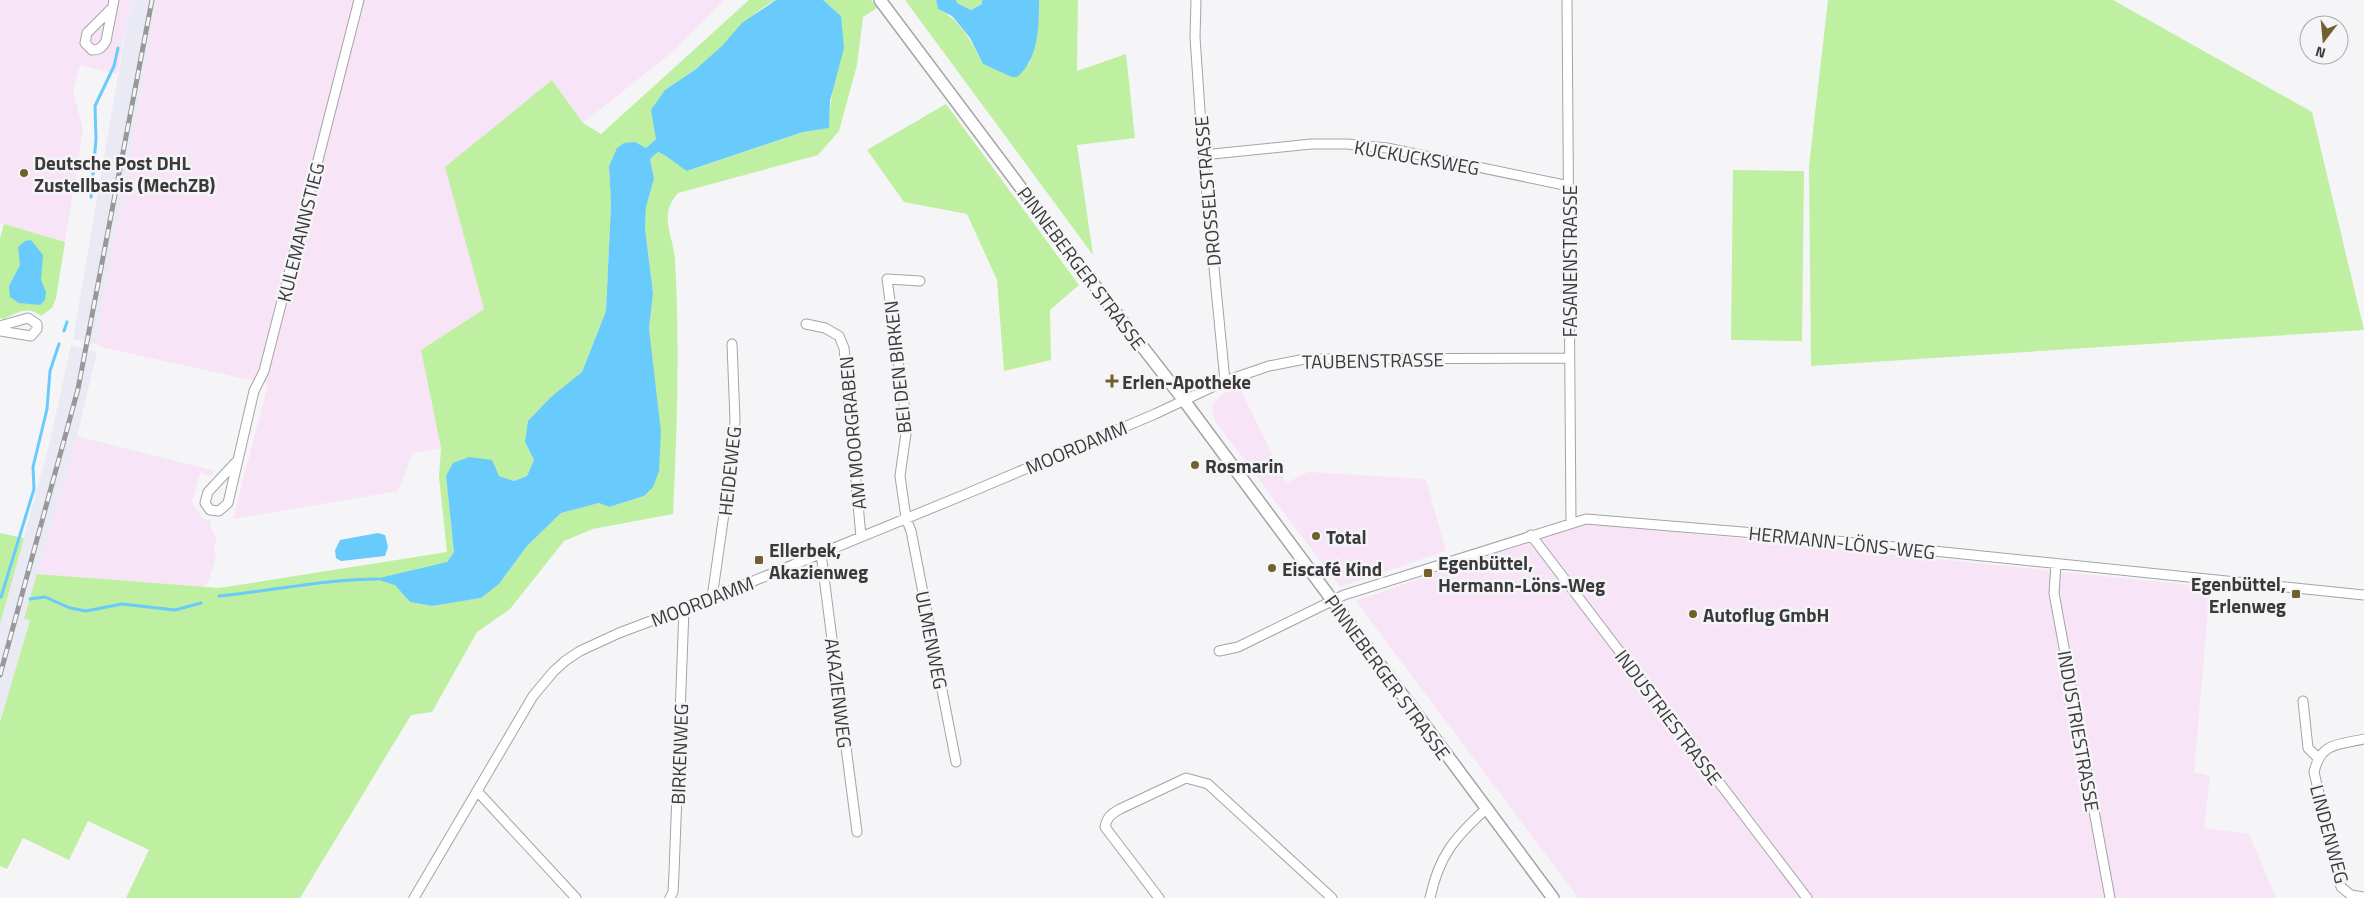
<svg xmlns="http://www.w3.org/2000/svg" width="2364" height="898" viewBox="0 0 2364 898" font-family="'Titillium Web',sans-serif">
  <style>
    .commercial { fill: #f7e5f7 }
    .built { fill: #eaeaf4 }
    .green { fill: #bfefa0 }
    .water { fill: #69cafc }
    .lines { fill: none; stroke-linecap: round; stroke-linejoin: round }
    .stream { stroke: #69cafc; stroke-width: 3 }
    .minor-casing { stroke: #a4a4a6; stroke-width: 11 }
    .secondary-casing { stroke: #a4a4a6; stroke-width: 14 }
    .minor { stroke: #fff; stroke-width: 9 }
    .secondary { stroke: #fff; stroke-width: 11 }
    .rail-casing { stroke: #98989a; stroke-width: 5 }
    .rail { stroke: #f5f5f8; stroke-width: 3; stroke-dasharray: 9; stroke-linecap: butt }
    .poi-dot { fill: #71602e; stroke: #f5f5f8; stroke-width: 2 }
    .labels { text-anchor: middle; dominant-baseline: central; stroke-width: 5; stroke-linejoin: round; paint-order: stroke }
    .street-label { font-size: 19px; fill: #3a3a3b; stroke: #f5f5f8 }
    .poi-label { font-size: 19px; font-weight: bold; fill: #3a3a3b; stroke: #f5f5f8; text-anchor: start }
  </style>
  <rect width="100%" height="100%" fill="#f5f5f8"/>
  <path class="commercial" d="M0 0H131L117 74 80 65 73 90 83 129 65 242 0 223Z
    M157 0H724L676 49 583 123 552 80 446 167 484 309 421 350 441 448 413 453 398 491 233 519 268 384 105 348 96 344Z
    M1239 386 1286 483 1308 472 1426 479 1446 551 1340 587 1215 421 1212 408 1214 402 1223 394Z
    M77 436 215 471 210 476 200 473 192 502 202 518 211 521 210 526 217 539 214 549 216 557 208 583 204 585 203 588 37 574Z
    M1577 522 2210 587 2194 772 2210 776 2204 828 2249 834 2276 898H1578L1356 601Z"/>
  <path class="built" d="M131 0H157L96 344 73 339Z
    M71 345 97 352 77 436 25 618 30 619 0 722V624L49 445Z"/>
  <path class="green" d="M749 0H776C752 11 739 31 721 48 703 64 685 77 665 90L656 139 646 148 635 142 609 166 611 204 606 311 582 372 568 385 525 442 534 460 527 476 514 481 499 476H446L454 552 447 562 377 579 396 585 410 602 432 606 481 598 499 584 527 546 561 513 599 503 609 507 644 496 649 329 653 293 645 228 646 207 654 179 650 159 658 152C667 155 678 166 688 171L803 132 828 128 841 16 823 0H871L877 8 863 17 857 65 839 131 818 155 678 193C658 216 673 234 675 260 680 345 677 430 673 514L593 529 564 541 510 609 477 632 432 712 411 715 300 898H126L149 850 88 821 69 860 23 838 7 869 0 866V722L30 620 24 619 37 574 219 588 447 552 439 477 441 448 421 350 484 309 445 167 552 80 583 123 601 134Z
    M905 0H936L938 9C962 21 971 42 983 64L1010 75 1029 64 1037 39 1039 0H1078L1077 71 1126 54 1135 138 1077 145 1093 255Z
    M956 0H982V4L971 10 957 3Z
    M1828 0H2113L2312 112 2364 330 1811 366 1809 166Z
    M946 104 1079 285 1050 310 1051 360 1004 371 997 280 967 214 904 202 867 150Z
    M1733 170 1804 171 1802 341 1731 340Z
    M4 224 65 242 56 298 52 308 41 316C28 305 16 313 4 319L0 318V238Z
    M0 533 24 538 0 624Z"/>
  <path class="water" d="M776 0H823L841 16 844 48 830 101 829 128 803 132 687 171C678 166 667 155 658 152L650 159 654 179 646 207 645 228 653 293 649 329 661 432 659 471 653 487 644 496 609 507 599 503 561 513 527 546 499 584 481 598 432 606 410 602 395 585 375 579 447 562 454 552 446 476 453 463 469 457 492 460 499 476 514 481 527 476 534 460 525 442 528 421 551 397 582 372 606 311 611 204 609 166 617 148 624 143 635 142 646 148 656 139 651 110 665 90 696 69 722 46 742 23Z
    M936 0H956L957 3 971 10 982 4V0H1039C1039 26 1039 59 1017 77H1012L983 64 970 38 957 22 952 16 938 9Z
    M31 240 43 255 41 280 46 292 45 300 40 305 19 303 10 297 9 286 20 265 18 247 25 241Z
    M378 533 385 535 388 547 385 556 341 561 336 558 335 550 340 540Z"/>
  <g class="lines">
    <path class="stream" d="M91 197 96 139 95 106 114 66 118 48
      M64 331 67 322
      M219 596C272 591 325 579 378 579
      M1 597 34 489 33 467 47 409 50 371 59 344
      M30 599 45 597 70 608 86 611 122 604 175 610 201 603"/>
    <g class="minor-casing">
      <path id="minor" d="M1196 0 1195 37 1203 155 1225 381
        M1567 0 1571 523
        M112 8 87 33 85 43 92 50C99 50 102 48 106 41L114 0
        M1203 155 1311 144H1347L1387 148 1569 186
        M920 281 887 279 907 426 900 476 906 518 911 531 956 762
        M806 324 825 328 839 336 844 348 861 537
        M0 326 28 318 37 324V329L31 336 0 331
        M236 462 208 492 205 503 210 510 219 511 228 503 254 391 264 371 275 328 359 0
        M1531 535 1807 898
        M821 554 857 832
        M2056 564 2054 593 2110 898
        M712 598 733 450 735 420 732 344
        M1219 651 1238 647 1344 595 1586 519 1767 534 2364 595
        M2303 701 2308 748 2317 757
        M2364 739C2338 745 2321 742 2314 772L2341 887 2351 895 2364 897
        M477 791 576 898
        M414 898 533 696 553 672 565 661 580 651 619 633 712 598 966 494 1155 414 1225 381 1269 366 1305 359 1569 358
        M670 898 673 892 674 873 684 609
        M1159 898 1105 827C1107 817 1111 814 1120 809L1186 778 1208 784 1332 898
        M1430 898C1439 856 1454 838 1486 809"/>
    </g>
    <g class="secondary-casing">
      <path id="secondary" d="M880 0 1081 268 1183 399 1553 898"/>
    </g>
    <use href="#minor" class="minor"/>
    <use href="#secondary" class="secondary"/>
    <g class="rail-casing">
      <path id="rail" d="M0 675 78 389 152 0"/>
    </g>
    <use href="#rail" class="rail"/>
  </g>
  <g class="poi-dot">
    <circle cx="24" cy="173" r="5"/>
    <path d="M1109.5 373.5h5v5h5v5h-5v5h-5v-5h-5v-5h5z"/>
    <circle cx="1195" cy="465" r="5"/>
    <circle cx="1316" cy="536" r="5"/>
    <rect x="754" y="555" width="10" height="10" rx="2.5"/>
    <circle cx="1272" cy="568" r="5"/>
    <rect x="1423" y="568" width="10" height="10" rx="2.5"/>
    <rect x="2291" y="589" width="10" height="10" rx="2.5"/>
    <circle cx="1693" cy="614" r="5"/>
  </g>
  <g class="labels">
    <g class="street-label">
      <text transform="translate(1417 157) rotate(10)">KUCKUCKSWEG</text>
      <text transform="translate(1207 191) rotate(-95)">DROSSELSTRASSE</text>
      <text transform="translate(300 232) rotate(-76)">KULEMANNSTIEG</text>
      <text transform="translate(1569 261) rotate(-90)">FASANENSTRASSE</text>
      <text transform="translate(1082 268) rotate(53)">PINNEBERGER STRASSE</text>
      <text transform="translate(1373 360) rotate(-1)">TAUBENSTRASSE</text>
      <text transform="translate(897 367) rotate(-96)">BEI DEN BIRKEN</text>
      <text transform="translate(852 433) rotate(-95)">AM MOORGRABEN</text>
      <text transform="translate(1076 447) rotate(-23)">MOORDAMM</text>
      <text transform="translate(729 471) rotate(-84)">HEIDEWEG</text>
      <text transform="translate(1842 542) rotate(6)">HERMANN-LÖNS-WEG</text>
      <text transform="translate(702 601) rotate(-21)">MOORDAMM</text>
      <text transform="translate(932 640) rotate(79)">ULMENWEG</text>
      <text transform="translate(1388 677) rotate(54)">PINNEBERGER STRASSE</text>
      <text transform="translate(839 693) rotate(83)">AKAZIENWEG</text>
      <text transform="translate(1669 717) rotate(53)">INDUSTRIESTRASSE</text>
      <text transform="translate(2079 731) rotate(80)">INDUSTRIESTRASSE</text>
      <text transform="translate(679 754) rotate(-88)">BIRKENWEG</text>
      <text transform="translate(2330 834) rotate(75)">LINDENWEG</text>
    </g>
    <g class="poi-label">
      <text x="34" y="162">Deutsche Post DHL<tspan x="34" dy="22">Zustellbasis (MechZB)</tspan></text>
      <text x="1122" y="381">Erlen-Apotheke</text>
      <text x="1205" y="465">Rosmarin</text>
      <text x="1326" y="536">Total</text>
      <text x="769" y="549">Ellerbek,<tspan x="769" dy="22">Akazienweg</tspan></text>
      <text x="1438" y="562">Egenbüttel,<tspan x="1438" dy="22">Hermann-Löns-Weg</tspan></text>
      <text x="1282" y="568">Eiscafé Kind</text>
      <text x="2286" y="583" text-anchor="end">Egenbüttel,<tspan x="2286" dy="22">Erlenweg</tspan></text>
      <text x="1703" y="614">Autoflug GmbH</text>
    </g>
  </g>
  <g transform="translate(2324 40) rotate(196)"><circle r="24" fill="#f5f5f8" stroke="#aaaaac"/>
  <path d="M0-4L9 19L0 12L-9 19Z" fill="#71602e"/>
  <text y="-8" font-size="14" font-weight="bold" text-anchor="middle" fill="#3a3a3b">N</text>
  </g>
</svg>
